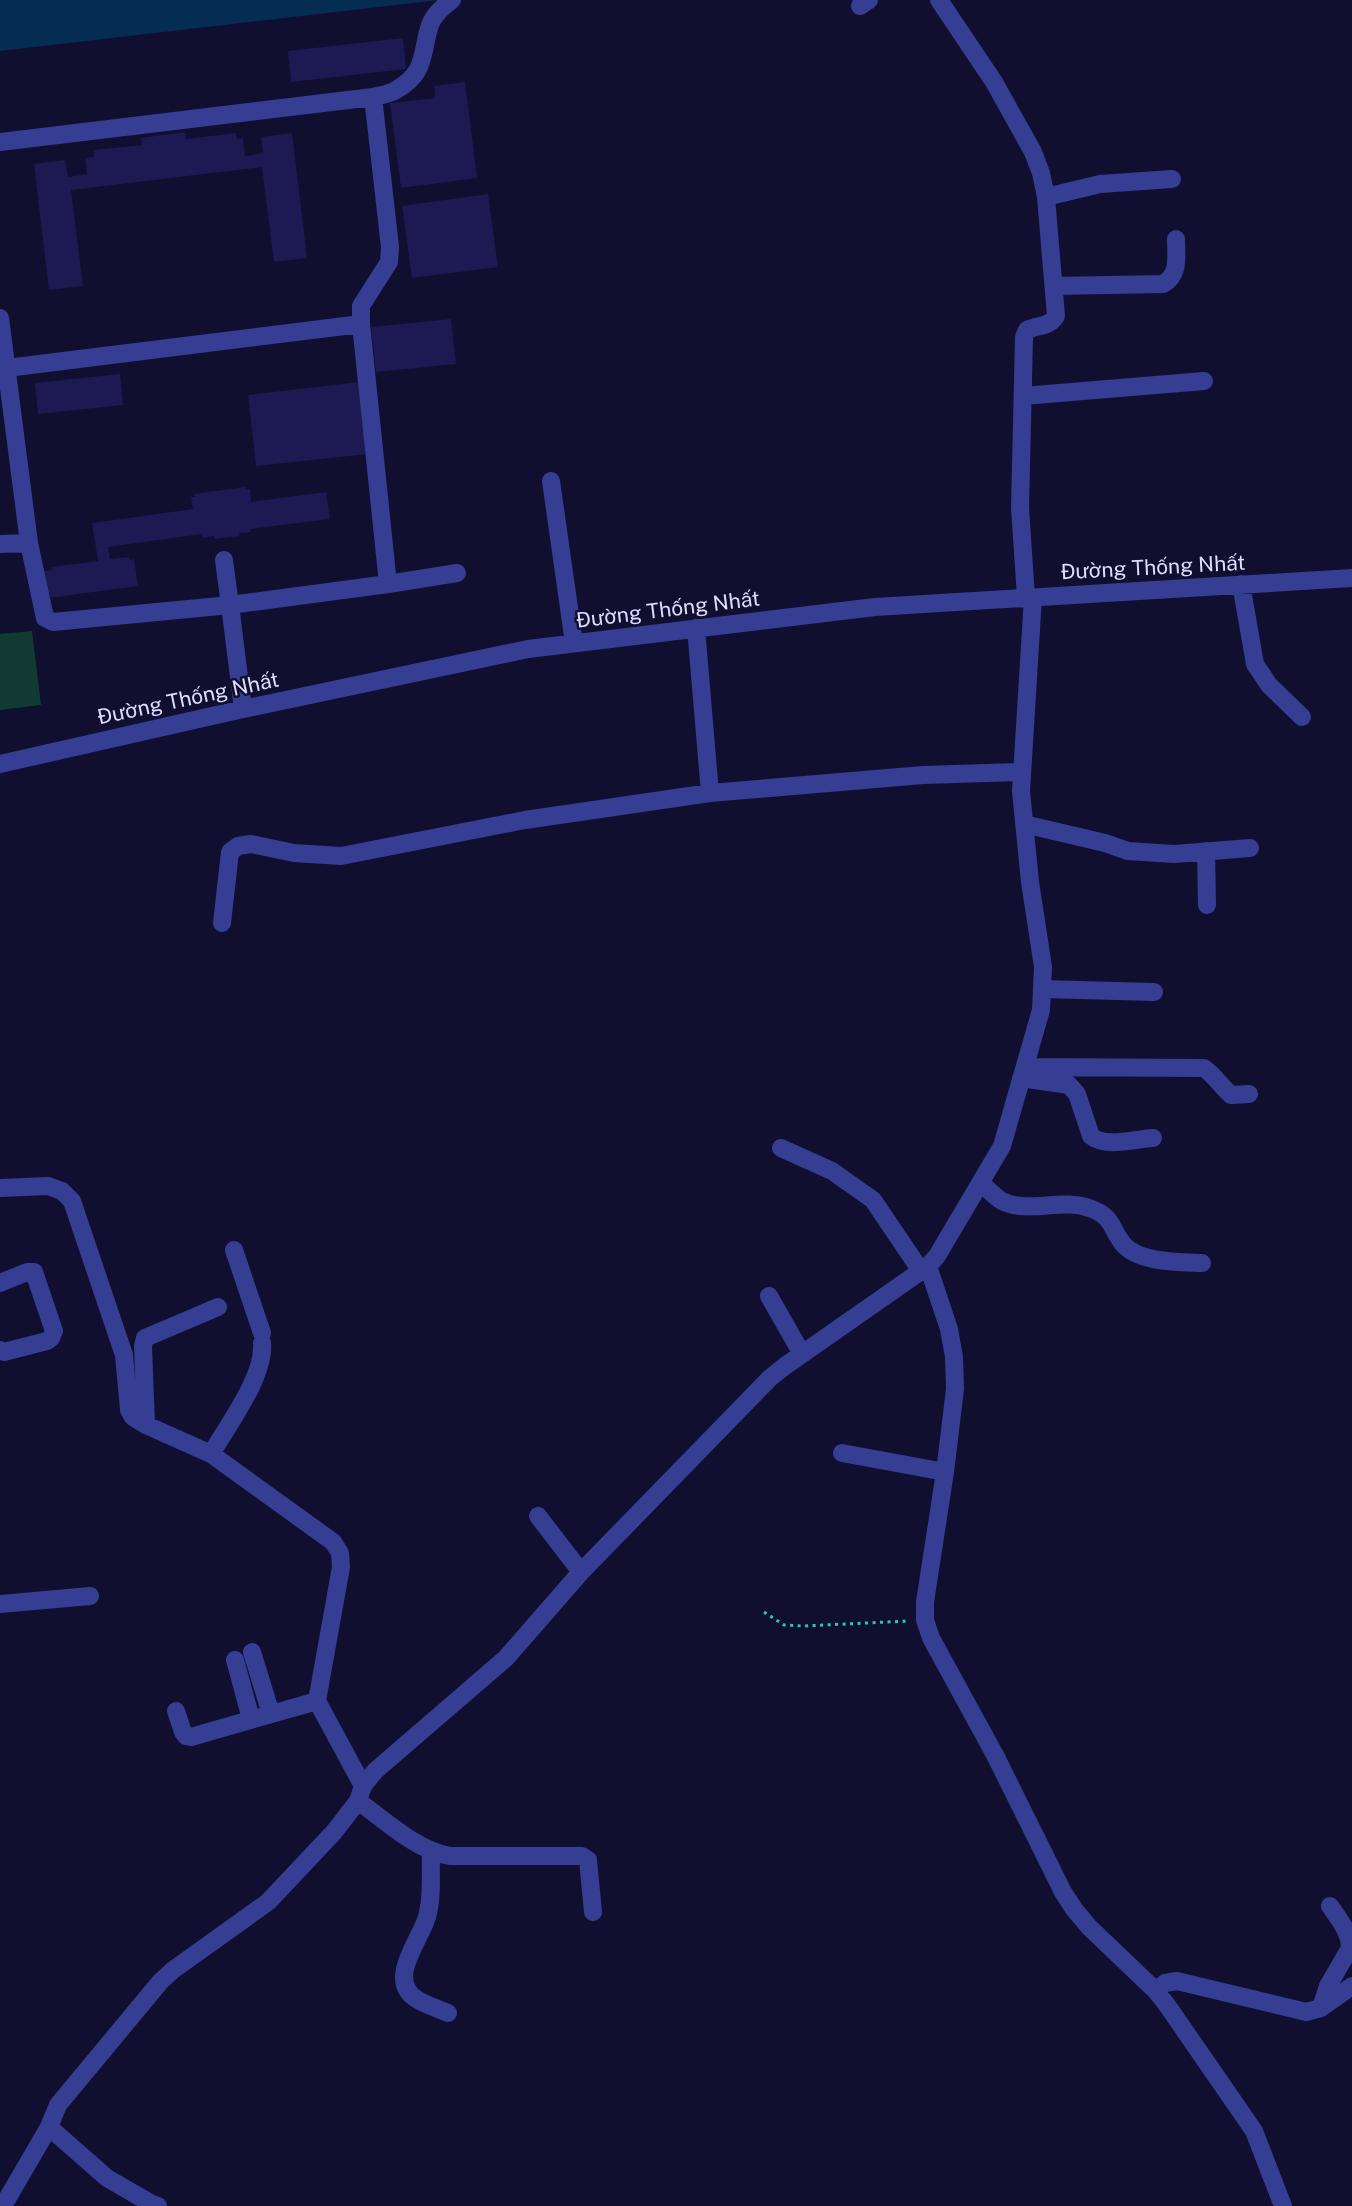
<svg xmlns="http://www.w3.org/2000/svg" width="1352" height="2206" viewBox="0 0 1352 2206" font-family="'Public Sans',sans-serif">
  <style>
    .green { fill: #113a33 }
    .water { fill: #052c53 }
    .building { fill: #1d1953 }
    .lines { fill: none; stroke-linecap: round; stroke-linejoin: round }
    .path { stroke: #23ceac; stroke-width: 3; stroke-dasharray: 3 4.5; stroke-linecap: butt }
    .minor { stroke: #353e93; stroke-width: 18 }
    .labels { text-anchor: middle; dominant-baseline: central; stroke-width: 5; stroke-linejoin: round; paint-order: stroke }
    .street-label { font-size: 21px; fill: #dddeff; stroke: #100f2f }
  </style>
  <rect width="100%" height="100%" fill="#100f2f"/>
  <path class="green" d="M32 631 41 705 0 710V634Z"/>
  <path class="water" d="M0 0H439L0 51Z"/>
  <path class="building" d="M403 38 406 69 291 82 288 51Z
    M465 82 477 178 401 188 390 103 435 98 434 86Z
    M185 132 186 139 236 133 237 139 243 138 245 156 263 153 261 137 292 133 307 258 274 262 262 167 71 190 83 286 49 290 34 164 65 160 68 177 87 174 85 158 94 157 93 150 142 145 141 138Z
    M488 194 498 267 412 278 402 206Z
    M451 319 456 364 376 372 371 327Z
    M120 374 123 405 38 414 35 383Z
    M360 382 368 454 256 466 248 395Z
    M245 487 246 489H250L251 502 326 492 330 519 250 529 251 532 239 533 240 536 215 539 214 536 202 538V534L108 547 110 559 129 557V560L134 559 138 586 48 598 44 571 52 570 51 567 98 561 92 523 193 509 191 497H195L194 494Z"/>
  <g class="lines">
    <path class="path" d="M764 1612 784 1625 803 1626 909 1621"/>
    <path class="minor" d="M939 0 994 82 1033 152 1041 173 1046 197 1056 316C1050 327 1037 325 1027 330L1024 337 1020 508 1026 597
      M860 6 869 0
      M0 142 373 97
      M1046 197 1100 184 1172 179
      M1054 286 1163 284C1180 275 1176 256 1176 239
      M0 318 29 543 45 618 53 622 230 605 243 709
      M7 368 361 324
      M1023 396 1204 381
      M551 481 574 643
      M0 544 29 543
      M224 560 230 605 388 584 361 324V306L389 262 390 247 373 97C381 95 390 94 396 90 427 73 421 52 430 25 434 14 443 7 452 0
      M388 584 457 573
      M1241 584 1255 664 1269 685 1302 717
      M696 628 710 793
      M0 764 243 709 528 649 875 607 1352 578
      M1024 824 1105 843 1128 851 1174 854 1250 848
      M1206 851 1207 905
      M222 923 230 852 238 846 251 844 294 853 341 856 525 820 710 793 923 775 1021 772
      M1043 989 1154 992
      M1025 1067 1204 1068C1215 1076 1221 1086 1231 1095L1249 1094
      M1021 1078 1069 1085 1077 1094 1091 1136C1105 1148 1135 1139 1153 1138
      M781 1148 832 1171 873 1200 921 1271
      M981 1183C988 1189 995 1197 1002 1201 1027 1214 1062 1198 1089 1208 1113 1216 1110 1227 1123 1244 1139 1263 1179 1262 1202 1263
      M0 1188 48 1186 62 1191 72 1201 124 1355 129 1410 133 1417 146 1425 211 1454 333 1542 340 1553 341 1567 317 1701 363 1786
      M234 1250 262 1333
      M928 1266 949 1329 954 1357 955 1389 945 1472 925 1602V1620L931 1638 995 1755 1063 1892 1074 1909 1089 1927 1156 1991 1167 2005 1254 2131 1283 2206
      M0 1283 27 1272H34L54 1331 51 1338 47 1341 4 1352 0 1350
      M769 1296 802 1354
      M146 1425 143 1346 145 1338 218 1307
      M842 1453 945 1472
      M211 1454C228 1425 265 1376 262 1343
      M538 1516 581 1572
      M0 1604 90 1596
      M252 1652 271 1714
      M235 1660 251 1719
      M176 1711 183 1732 186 1736 191 1737 317 1701
      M358 1801C386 1821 416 1850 450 1856H582L588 1860 593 1912
      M431 1851C430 1872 433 1896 427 1917 420 1941 385 1981 418 2000 427 2005 438 2009 448 2013
      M1156 1991 1165 1983 1177 1981 1306 2012 1321 2008 1352 1986
      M1321 2008 1328 1986 1350 1948C1350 1932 1339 1919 1330 1906
      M49 2127 107 2178 152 2204 158 2206
      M3 2206 49 2127 58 2105 160 1982 173 1970 268 1902 334 1832 358 1801 363 1786 375 1771 506 1658 581 1572 770 1378 785 1366 928 1266 937 1256 1002 1146 1041 1010 1043 967 1030 882 1021 791 1033 597"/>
  </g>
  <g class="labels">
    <g class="street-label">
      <text transform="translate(1153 567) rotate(-3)">Đường Thống Nhất</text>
      <text transform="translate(668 609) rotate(-7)">Đường Thống Nhất</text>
      <text transform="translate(188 698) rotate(-12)">Đường Thống Nhất</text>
    </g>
  </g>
</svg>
